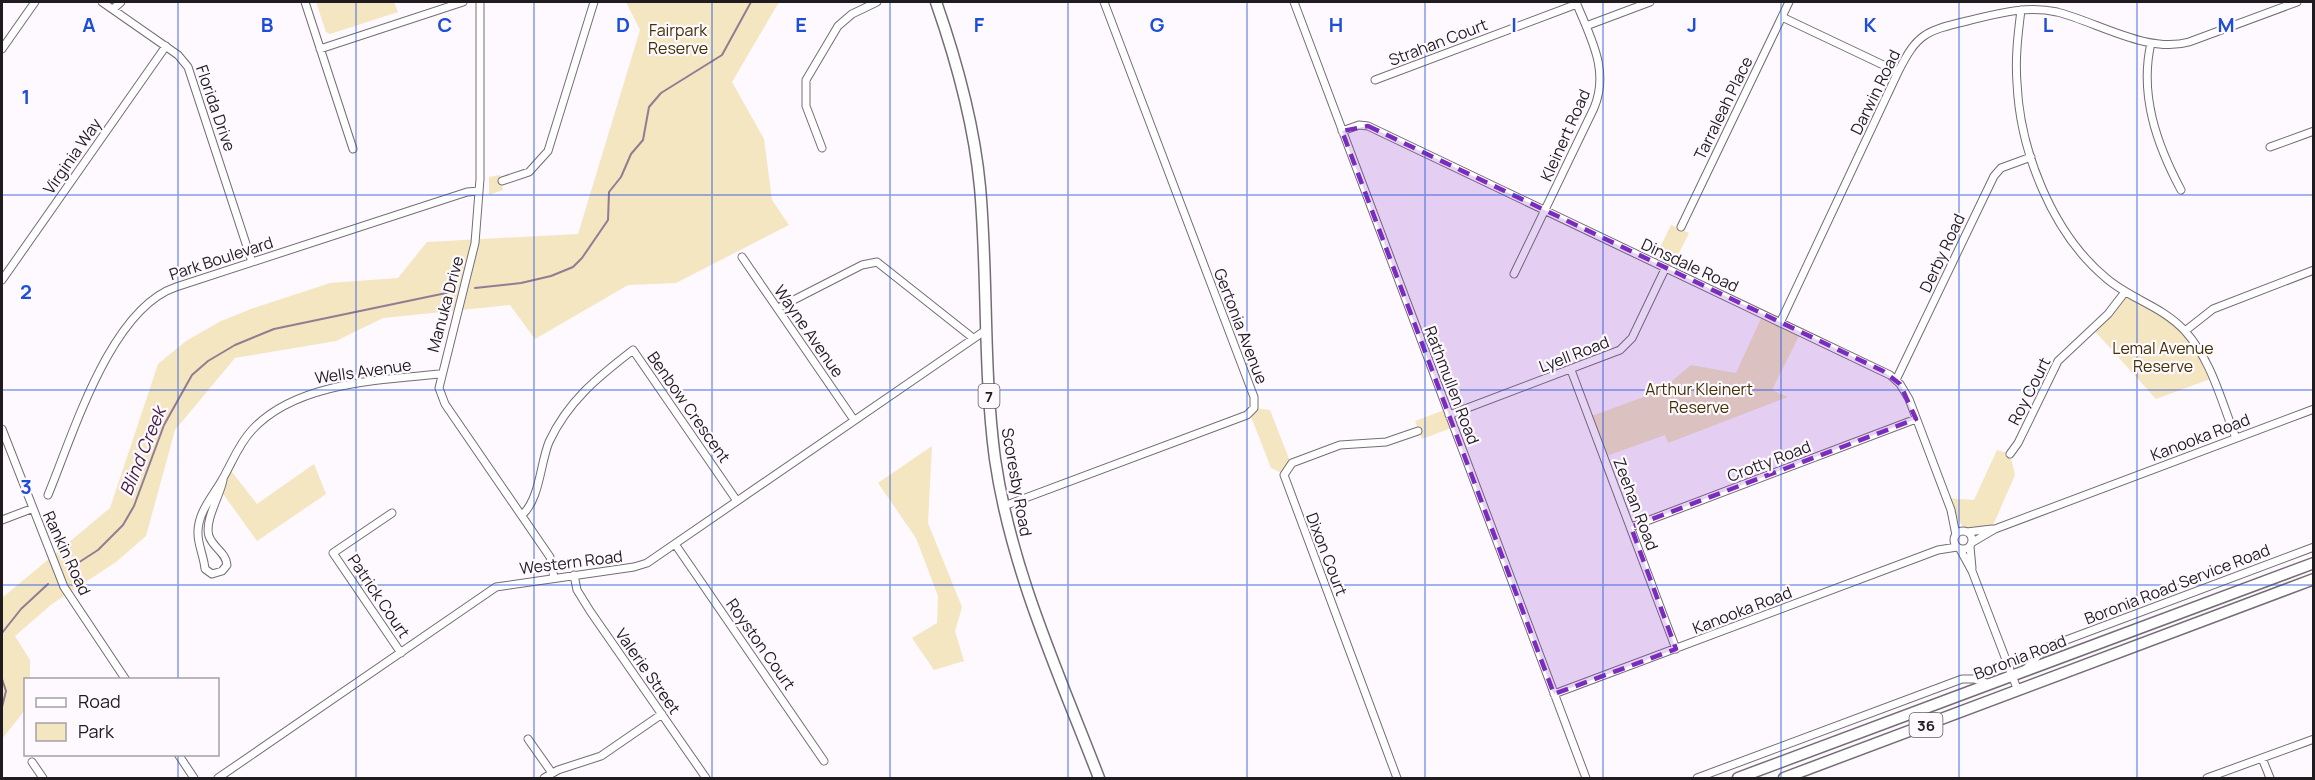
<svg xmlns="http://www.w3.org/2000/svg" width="2315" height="780" viewBox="0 0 2315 780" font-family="Manrope,sans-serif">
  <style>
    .green { fill: #f3e6c1 }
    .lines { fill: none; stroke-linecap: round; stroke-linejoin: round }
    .stream { stroke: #927c92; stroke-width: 2 }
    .minor-casing { stroke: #756d75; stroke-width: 9 }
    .primary-casing { stroke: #756d75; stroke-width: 13 }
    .minor { stroke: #fff; stroke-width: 7 }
    .primary { stroke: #fff; stroke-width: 10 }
    .marked { fill: #7b2cbf; fill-opacity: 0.2; stroke: #7b2cbf; stroke-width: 4.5; stroke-dasharray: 12 8; stroke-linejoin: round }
    .grid { fill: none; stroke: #1d4ed8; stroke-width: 1.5; stroke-opacity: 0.55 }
    .labels { text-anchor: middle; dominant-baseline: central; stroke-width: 4.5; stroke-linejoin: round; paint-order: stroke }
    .shield { fill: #fef8ff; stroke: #625d62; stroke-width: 1.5 }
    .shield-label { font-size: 15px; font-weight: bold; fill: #1f1b1f }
    .park-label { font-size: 16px; fill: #413201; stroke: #fef8ff }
    .street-label { font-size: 16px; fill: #1f1b1f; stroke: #fef8ff }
    .water-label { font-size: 18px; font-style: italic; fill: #431e46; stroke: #fef8ff }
    .grid-label { font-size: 20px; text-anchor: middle; font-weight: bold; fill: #1d4ed8; stroke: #fef8ff; stroke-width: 4.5; stroke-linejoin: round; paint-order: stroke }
  </style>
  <rect width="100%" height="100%" fill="#fef8ff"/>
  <path class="green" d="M316 2H394L398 12 330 34 326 32Z
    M626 2H779L732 82 764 139 772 200 789 225 676 283 628 285 535 339 510 305 383 318 336 341 235 358 175 430 146 536 116 562 52 604 15 636 30 660V679L26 680 25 710 2 739V598L110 508 158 364 186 341 221 321 251 309 330 283 398 278 427 242 578 234 640 30Z
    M500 175 503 190 489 195V177Z
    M1671 225 1689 233 1670 271 1653 262Z
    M2125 292 2185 331 2213 378 2156 399 2093 329Z
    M1763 314 1801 332 1772 390 1788 397 1668 443 1665 435 1604 457 1589 417 1660 391 1691 365 1736 373Z
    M1254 408 1270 410 1291 464 1284 474 1271 468 1250 414Z
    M1447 409 1454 427 1422 439 1415 421Z
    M932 446 928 523 962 607 955 631 964 661 934 670 912 638 937 623 938 596 916 538 878 483Z
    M1997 450 2010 454 2015 475 1991 530 1966 531 1951 510 1946 498 1974 500Z
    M314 464 326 494 257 541 221 491 228 467 257 504Z"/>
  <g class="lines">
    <path class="stream" d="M475 288 521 283 551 276 573 267 582 258 608 220 609 192 621 177 631 154 643 140 649 107 661 93 722 55 751 2
      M67 570 98 550 123 525 134 506 164 425 192 375 208 361 235 345 274 329 451 292
      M2 633 21 609 48 584
      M2 679 6 691 2 707"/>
    <g class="minor-casing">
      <path id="minor" d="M102 2 178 55 188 67 252 262
        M305 2 353 149
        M480 2V179L475 243 439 388 445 404 550 557 554 578
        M1294 2 1586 778
        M113 9 121 2
        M2021 10C2018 34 2015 58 2017 83 2020 151 2052 233 2106 278 2130 299 2162 306 2185 331 2212 361 2221 401 2236 438
        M1782 17 1898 72
        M1586 26 1650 2
        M2151 43C2139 95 2157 145 2181 190
        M2 49 35 2
        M320 49 463 2
        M1375 80 1577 4
        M1342 131 1359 125 1368 126 1890 375 1900 384 1909 399 1951 510 1956 535
        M2270 147 2314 131
        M822 148 806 106V80L838 26 852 14 877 2
        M502 181 529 172 548 151 594 2
        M1681 227 1789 2
        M742 257 854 420
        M1514 274 1594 108C1610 70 1590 37 1576 2
        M2 280 166 46
        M778 308 862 265 877 262 973 338
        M1780 323 1898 72C1917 34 1925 31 1967 21 1996 14 2026 5 2057 12 2097 22 2148 54 2189 42L2297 2
        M2185 331 2213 309 2314 270
        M1571 370 1676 649
        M1896 380 1994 176 2001 168 2031 157
        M1449 415 1620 350 1632 338 1665 269
        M2 429 64 587 126 680
        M2010 454 2018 443 2058 361 2108 314 2125 292
        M223 480C220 496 204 521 209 536 213 548 226 552 227 565L222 571 212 574 205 569C204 557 198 545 198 534 197 513 213 496 222 480 232 463 238 445 252 430 296 382 380 380 440 374
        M48 495C73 435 110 309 176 287L467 192 479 191
        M1004 506 1247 415 1254 408V397L1104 2
        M392 513 333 553 401 653
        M522 515C540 499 540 464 549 442 568 401 598 377 633 350L737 501
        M2 520 31 509
        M1631 527 1916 419
        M1954 540a9 9 0 1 1 18 0a9 9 0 1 1-18 0Z
        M1967 532 1992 529
        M1973 542 1995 529 2314 409
        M675 544 824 761
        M1970 547 1972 568
        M1960 549 1972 571 2018 691
        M574 575 577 590 590 611 706 778
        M2025 670 2045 648 2314 547
        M1554 694 1938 550 1957 547
        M528 739 552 773
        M178 754 194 778
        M2262 758 2270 778
        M32 762 43 778
        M218 778 496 587 634 567 647 563 986 330
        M544 778 558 770 601 756 662 714
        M1397 778 1284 475 1292 463 1340 445 1386 442 1418 431
        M1697 778 1962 679H1974L1990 684
        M2207 778 2314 739"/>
    </g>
    <g class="primary-casing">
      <path id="primary" d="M936 2C957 62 974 123 980 187 988 277 983 369 995 459 1011 570 1059 674 1099 778
        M1738 778 2314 563
        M1784 778 2314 579"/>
    </g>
    <use href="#minor" class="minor"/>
    <use href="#primary" class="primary"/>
  </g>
  <path class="marked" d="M1368 126 1883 371 1900 384 1916 419 1631 527 1676 649 1554 694 1342 131Z"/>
  <path class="grid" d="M178 2V680M356 2V778M534 2V778M712 2V778M890 2V778M1068 2V778M1247 2V778M1425 2V778M1603 2V778M1781 2V778M1959 2V778M2137 2V778M2 195H2314M2 390H2314M2 585H2314M178 754V778"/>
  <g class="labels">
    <g class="shield">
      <rect x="978.5" y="384" width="21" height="24" rx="4.5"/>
      <rect x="1909.5" y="713" width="33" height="24" rx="4.5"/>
    </g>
    <g class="shield-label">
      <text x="989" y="396">7</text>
      <text x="1926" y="725">36</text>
    </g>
    <g class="park-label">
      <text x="678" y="30">Fairpark<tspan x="678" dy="18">Reserve</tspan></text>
      <text x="2163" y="348">Lemal Avenue<tspan x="2163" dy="18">Reserve</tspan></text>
      <text x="1699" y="389">Arthur Kleinert<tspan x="1699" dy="18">Reserve</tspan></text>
    </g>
    <g class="street-label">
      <text transform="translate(1438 42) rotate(-21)">Strahan Court</text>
      <text transform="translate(1875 92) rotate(-64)">Darwin Road</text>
      <text transform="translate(216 108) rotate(71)">Florida Drive</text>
      <text transform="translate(1723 108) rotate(-64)">Tarraleah Place</text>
      <text transform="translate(1565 135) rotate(-66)">Kleinert Road</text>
      <text transform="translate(72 156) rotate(-55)">Virginia Way</text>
      <text transform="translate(1942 253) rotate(-65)">Derby Road</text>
      <text transform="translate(221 258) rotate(-18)">Park Boulevard</text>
      <text transform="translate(1690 265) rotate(25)">Dinsdale Road</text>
      <text transform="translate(445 304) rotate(-75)">Manuka Drive</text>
      <text transform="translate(1241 326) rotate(69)">Gertonia Avenue</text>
      <text transform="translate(809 331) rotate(55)">Wayne Avenue</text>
      <text transform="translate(1574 354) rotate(-21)">Lyell Road</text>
      <text transform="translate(363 371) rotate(-8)">Wells Avenue</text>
      <text transform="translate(1452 385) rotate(69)">Rathmullen Road</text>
      <text transform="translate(2029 391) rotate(-63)">Roy Court</text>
      <text transform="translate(689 407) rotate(55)">Benbow Crescent</text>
      <text transform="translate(2200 437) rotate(-21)">Kanooka Road</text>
      <text transform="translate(1769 461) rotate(-21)">Crotty Road</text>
      <text transform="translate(1017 482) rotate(80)">Scoresby Road</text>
      <text transform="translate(1636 504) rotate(69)">Zeehan Road</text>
      <text transform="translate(67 553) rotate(65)">Rankin Road</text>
      <text transform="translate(1327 554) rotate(69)">Dixon Court</text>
      <text transform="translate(571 562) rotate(-7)">Western Road</text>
      <text transform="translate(2177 584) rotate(-21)">Boronia Road Service Road</text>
      <text transform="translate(379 596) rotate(56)">Patrick Court</text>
      <text transform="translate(1742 610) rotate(-21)">Kanooka Road</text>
      <text transform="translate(761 644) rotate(55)">Royston Court</text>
      <text transform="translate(2020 657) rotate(-21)">Boronia Road</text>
      <text transform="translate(648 671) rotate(55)">Valerie Street</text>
    </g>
    <g class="water-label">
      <text transform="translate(142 451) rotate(-68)">Blind Creek</text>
    </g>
  </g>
  <g class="grid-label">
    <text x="89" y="32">A</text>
    <text x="267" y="32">B</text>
    <text x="445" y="32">C</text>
    <text x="623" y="32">D</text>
    <text x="801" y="32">E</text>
    <text x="979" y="32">F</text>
    <text x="1157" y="32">G</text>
    <text x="1336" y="32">H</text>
    <text x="1514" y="32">I</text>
    <text x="1692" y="32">J</text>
    <text x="1870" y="32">K</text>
    <text x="2048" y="32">L</text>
    <text x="2226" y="32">M</text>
    <text x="26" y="104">1</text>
    <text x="26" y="299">2</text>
    <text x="26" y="494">3</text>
  </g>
  <rect width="2315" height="780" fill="none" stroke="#1f1b1f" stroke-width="6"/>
  <rect x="24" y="678" width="195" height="78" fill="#fef8ff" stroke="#a5a0a5" stroke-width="1.5"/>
  <rect x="36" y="698" width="30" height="9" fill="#ffffff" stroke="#a5a0a5" stroke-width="1.5"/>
  <text x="78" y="708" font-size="18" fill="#1f1b1f">Road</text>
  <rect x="36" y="723" width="30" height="18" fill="#f3e6c1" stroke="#a5a0a5" stroke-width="1.5"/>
  <text x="78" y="738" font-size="18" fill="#1f1b1f">Park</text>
</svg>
